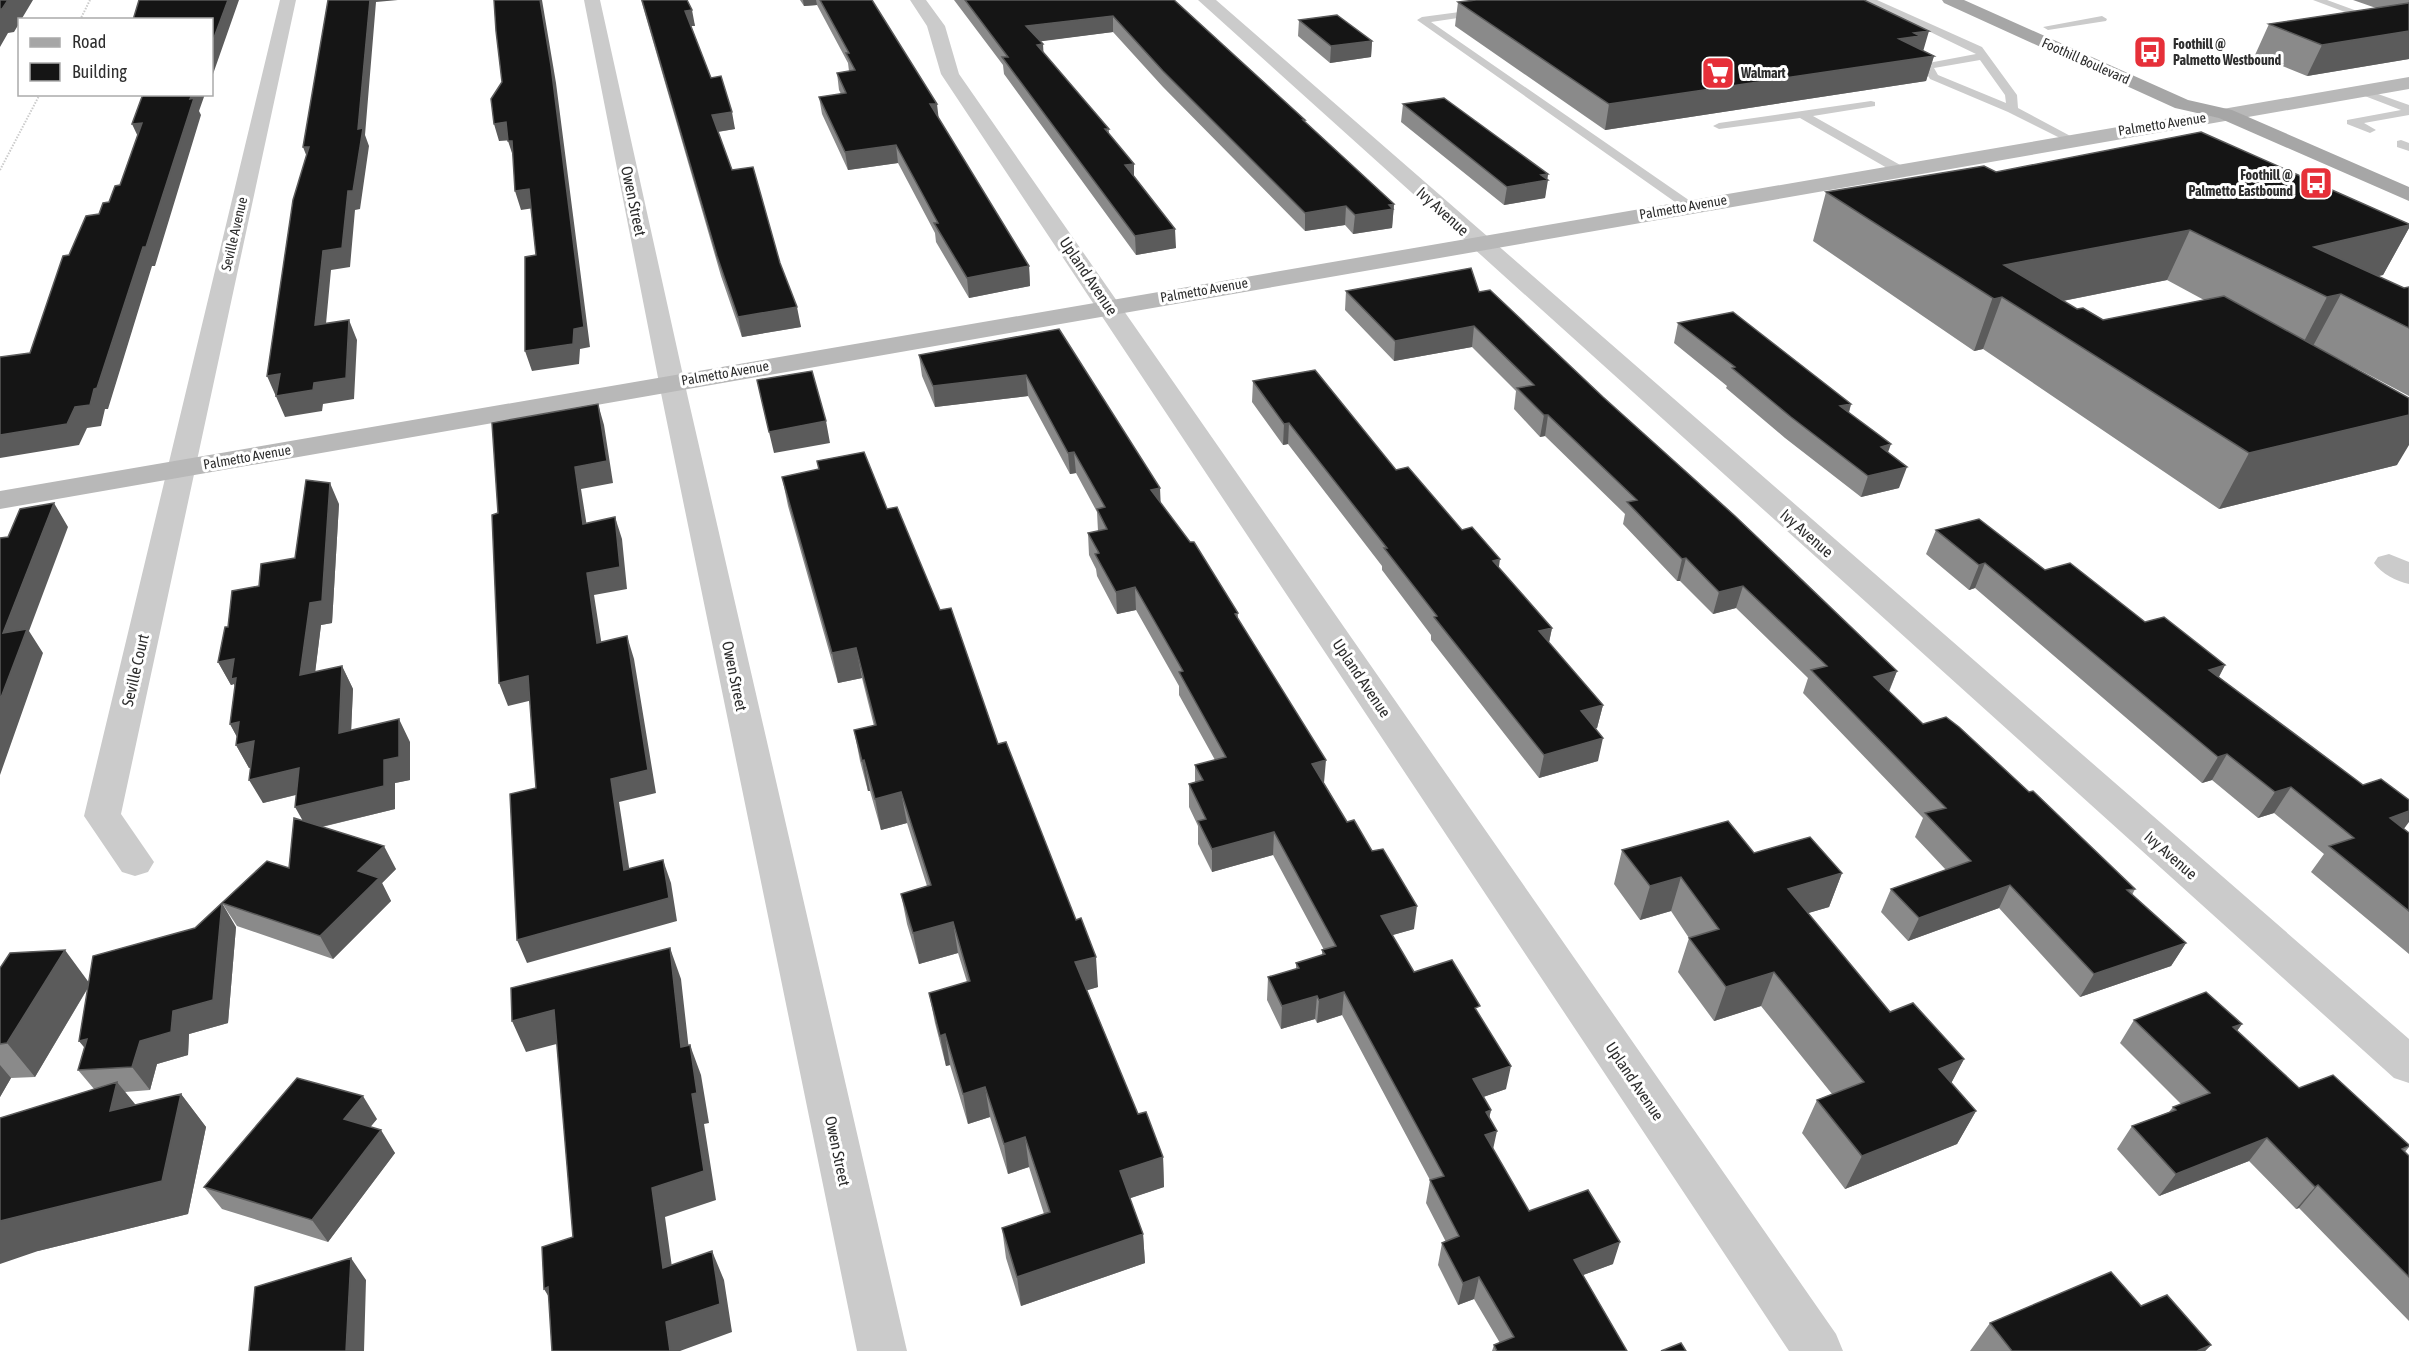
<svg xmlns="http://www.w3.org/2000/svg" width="2409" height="1351" viewBox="0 0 2409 1351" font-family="'Asap Condensed',sans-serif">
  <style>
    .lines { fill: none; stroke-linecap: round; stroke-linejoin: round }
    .path { stroke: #cbcbcb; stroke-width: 2; stroke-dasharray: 1.5 1.5; stroke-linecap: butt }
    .lane { fill: #cbcbcb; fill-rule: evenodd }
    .street { fill: #cbcbcb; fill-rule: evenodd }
    .secondary { fill: #b8b8b8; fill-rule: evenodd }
    .primary { fill: #a6a6a6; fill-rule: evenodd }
    .wall { fill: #8a8a8a; fill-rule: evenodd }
    .shaded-wall { fill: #5b5b5b }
    .building { fill: #151515; stroke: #5b5b5b; stroke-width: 1.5 }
    .labels { text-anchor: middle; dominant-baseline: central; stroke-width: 6; stroke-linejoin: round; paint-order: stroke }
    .far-poi-label { font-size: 14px; font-weight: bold; fill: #2e2e2e; stroke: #fff; text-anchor: start }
    .far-street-label { font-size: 14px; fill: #2e2e2e; stroke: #fff }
    .street-label { font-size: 16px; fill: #2e2e2e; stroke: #fff }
  </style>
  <rect width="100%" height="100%" fill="#fff"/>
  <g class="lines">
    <path class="path" d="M80 20 90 0
      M0 170 40 94"/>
    <path class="lane" d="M1864 0H1877L1982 47 2017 95 2018 108 2076 139 2066 141 2008 112 1930 79 1922 66 1923 64 1976 54ZM1980 60 2005 95 2006 103 1938 75 1934 68Z
      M2313 0H2327L2409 30V36Z
      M1482 9 1485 10V14L1431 22 1693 203V209H1685L1417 20 1422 17Z
      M2102 16 2107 19 2106 21 2048 30 2043 27Z
      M2361 88 2409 105V115L2364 123 2376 130 2370 133 2347 124V120L2401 110 2357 93V89Z
      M1871 101 1875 102V106L1813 116 1902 166V172H1894L1800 118 1719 129 1713 126 1719 123Z
      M2401 140 2409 143V151L2397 147V141Z"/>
    <path class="street" d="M280 0H296L121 814 154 862 148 872 135 876 122 872 84 816Z
      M584 0H600L688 398 907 1351H857L662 398Z
      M910 0H926L945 26 959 74 1836 1334 1843 1351H1789L941 74 927 26Z
      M1198 0H1216L2409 1039V1083L2394 1078Z
      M2389 554 2409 562V584C2396 581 2382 574 2374 563L2378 557Z"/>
    <path class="secondary" d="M2409 77V89L0 509V491Z"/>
    <path class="primary" d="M1942 0H1964L2188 100 2232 110 2409 187V201L2219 118 2175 108 1944 3Z"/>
  </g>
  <path class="wall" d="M641 0H687L695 26H691L711 78 735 129 718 132 732 170 780 263 801 327 742 337 721 276Z
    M800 0H872L939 119 1029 266 1030 286 969 298 936 242 935 233 898 163 848 170 822 114 819 97 841 94 839 90 837 73 849 71 848 63 817 5 804 6Z
    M954 0H1174L1305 120V122L1394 204 1392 228 1353 234 1345 225 1305 231 1163 87 1113 32 1040 41 1043 44V52L1109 129V135L1134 164V177L1176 248 1136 255 1004 74 1003 65Z
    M2353 0H2409V59L2307 76 2255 55 2269 24 2376 8Z
    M1458 2 1923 51 1934 56 1926 81 1605 130 1455 26Z
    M1299 20 1372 41 1371 57 1330 63 1298 36Z
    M1403 104 1548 174 1545 198 1504 205 1401 122Z
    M1996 172 2409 224V228L2383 275 2378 276 2404 288 2409 287V396L2337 358 2397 465 2219 509 1983 349 1974 351 1813 241 1826 192ZM2167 280 2204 300 2103 320 2077 309 2063 301Z
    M1346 291 1479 292 1603 397 1897 671 1889 692 1923 724 2135 889 2132 895 2186 943 2171 966 2080 997 1999 908 1908 941 1881 912 1891 889 1946 870 1915 837 1923 818 1803 693 1808 678 1736 608 1713 614 1680 581H1677L1623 524 1625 514 1545 436 1540 437 1514 409 1516 391 1472 347 1394 361 1345 310Z
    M1678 323 1851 404 1849 413 1888 452 1899 488 1861 497 1785 438 1726 388 1727 386 1674 343Z
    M1059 329 1160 503 1238 613V620L1324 783 1347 822 1414 929 1392 935 1414 972 1478 1013 1506 1089 1483 1097 1491 1110 1489 1118 1493 1149 1529 1211 1613 1264 1583 1275 1627 1351H1492L1494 1345 1500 1343 1474 1299 1458 1305 1438 1265 1442 1243 1446 1242 1426 1203 1430 1180 1342 1015 1317 1023 1315 1019 1281 1029 1267 1000 1268 977 1296 969V963L1322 955V950H1324L1273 855 1212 872 1198 844V826L1189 807V784L1195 782V765L1215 760 1179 695V686L1136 610 1117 614 1097 576 1096 569 1089 555 1088 533 1098 531 1097 512 1076 473 1070 474 1028 396 935 407 922 376 919 355Z
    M1253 381 1396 470 1462 530 1499 568 1552 628 1549 643 1603 705 1597 728 1595 729 1598 761 1539 778 1431 640V635L1382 570V566L1288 444 1283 445 1252 402Z
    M782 477 887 509 940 610 998 744 1098 987 1087 990 1138 1114 1163 1157 1164 1187 1130 1198 1143 1234 1145 1263 1021 1306 1006 1258 1002 1228 1044 1214 1029 1167 1008 1174 990 1117 968 1124 950 1065 946 1066 935 1023 929 993 967 982 958 953 919 964 907 924 901 894 927 886 907 823 881 830 870 791H868L860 761 854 730 874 726 862 678 838 683 788 506Z
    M339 504 332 623 321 625 315 672 342 666 353 689 351 730 410 742V780L395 783V809L322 827 396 869 382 883 391 901 333 959 237 926 222 903 289 868 303 821 296 795 263 803 251 768H249L236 745 237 737 230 724 235 687 234 684 231 685 218 662 228 627 259 586 295 558Z
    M1936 530 2045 570 2145 622 2225 665 2219 677 2409 833V954L2311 872 2324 854 2274 813 2258 818 2212 780 2202 783 1975 588 1969 590 1926 554Z
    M1622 850 1754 853 1842 873 1829 907 1808 913 1890 1012 1964 1059 1951 1083 1976 1111 1957 1144 1845 1189 1802 1133 1817 1100 1832 1094 1761 1006 1714 1021 1678 972 1689 938 1671 911 1640 920 1614 884Z
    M236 927 228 1023 189 1034 188 1055 157 1064 150 1090 125 1092 135 1105 181 1094 206 1127 188 1214 38 1251 94 1089 78 1070 85 1048 79 1041 88 988 35 1077 11 1078 0 1097V968L89 982Z
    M2134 1020 2242 1024 2237 1031 2299 1088 2409 1145V1147L2405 1152 2409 1156V1321L2299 1208 2296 1209 2249 1161 2159 1196 2117 1149 2132 1126 2169 1112 2173 1107 2181 1104 2120 1043Z
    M377 1119 370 1127 395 1153 328 1242 222 1209 204 1187Z
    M2141 1306 2211 1345 2205 1351H1970L1990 1323Z"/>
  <path class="shaded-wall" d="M8 0H33L21 20H20V22L14 32 8 33 0 47V9Z
    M228 0H239L212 77V43Z
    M370 0H398L376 2 365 135 369 146 360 209 355 210 350 267 331 270 324 345 315 325 323 251 348 191 358 129Z
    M540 0H542L556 83 590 347 580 349 579 364 532 371 525 351 573 344Z
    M803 0H816L817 5 804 6Z
    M692 10 695 26H689L685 11Z
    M1113 16V32L1028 43 1026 26Z
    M1929 31 1922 55 1934 56 1926 81 1605 130 1609 104 1899 39 1914 33Z
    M2409 31V59L2307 76 2322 45Z
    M1372 41 1371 57 1330 63 1331 46Z
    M1043 44 1044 61 1037 45Z
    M192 94H205L199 111 201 115 155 266H152L108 409H105L101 426 87 428 79 445 0 458V435L75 407Z
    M930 104H937L939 121Z
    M732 112 735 129 716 132 712 115Z
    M506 122 512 140 499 141 494 124Z
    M142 123 140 141 132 124Z
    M508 141H512L514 159Z
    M896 145 898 163 848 170 845 152Z
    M303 147H309L310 165Z
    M1134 164V182L1125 165Z
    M1548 174 1547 180H1548L1545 198 1504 205 1507 187 1541 175Z
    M529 189 534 208 521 210 515 191Z
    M1394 204 1392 228 1353 234 1355 215Z
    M1346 206 1345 225 1305 231V213Z
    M2409 225V228L2383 275 2315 291 2314 247Z
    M1175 229 1176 248 1136 255 1135 236Z
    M2190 230 2167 280 2022 309 2002 297 1983 349 1974 351 2004 265Z
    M1029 266 1030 286 969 298 967 278Z
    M2341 294 2313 346 2300 349 2327 297Z
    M797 307 801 327 742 337 738 317Z
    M349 320 357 340 354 399 323 404 322 411 285 417 267 376 280 374 314 383Z
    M1474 326 1472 347 1394 361 1395 341Z
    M1026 375 1028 396 935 407 933 386Z
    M598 404 604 425 613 483 581 489 590 546 583 524 575 467Z
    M1851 404 1845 425 1840 406Z
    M1544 415H1548L1545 436 1540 437Z
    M2409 415V445L2397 465 2219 509 2249 453Z
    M826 421 830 443 774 453 769 432Z
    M1289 423 1288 444 1283 445 1284 424Z
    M1891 444 1883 466 1881 447Z
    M1074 452 1076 473 1070 474 1068 453Z
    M1907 467 1899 488 1861 497 1868 476Z
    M330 483 339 504 332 623 321 625 312 698 300 675 310 603Z
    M1160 488 1161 510 1151 490Z
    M54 503 68 527 29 631 43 653 0 775V700L3 633Z
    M615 517 622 539 627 589 594 595 605 666 597 643 587 573Z
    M1686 558 1680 581H1677L1682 559Z
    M1500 559 1497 581 1493 561Z
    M1985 563 1975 588 1969 590 1979 565Z
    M1743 586 1736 608 1713 614 1719 592Z
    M1135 587 1136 610 1117 614 1116 592Z
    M1552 628 1547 651 1539 631Z
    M627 636 634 659 656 793 619 802 633 893 624 870 611 779Z
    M856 648 862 678 838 683 832 653Z
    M234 659 243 702 234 684 231 685 218 662Z
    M2225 665 2211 691 2209 670Z
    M342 666 353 689 350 756 339 733Z
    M1897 671 1888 693 1874 677Z
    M528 676 537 699 508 706 499 683Z
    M1603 705 1597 728 1576 734 1581 711Z
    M399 719 410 742V780L395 783V809L308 830 295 807 384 760Z
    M239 722 254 741 267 764 249 768 236 745 241 744 230 724Z
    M1603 738 1598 761 1539 778 1544 755Z
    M2227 754 2212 780 2202 783 2218 757Z
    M864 760 870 791H868L862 761Z
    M1326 760 1324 783 1312 764Z
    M299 768 311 791 263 803 249 780Z
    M2291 787 2274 813 2258 818 2275 792Z
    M901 792 907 823 881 830 875 799Z
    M2409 811V822L2400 834 2390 818Z
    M1274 832 1273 855 1212 872V849Z
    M384 846 396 869 382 883 391 901 333 959 320 936 358 871Z
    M663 860 671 883 677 921 527 963 517 940Z
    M1842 873 1829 907 1775 923 1788 889Z
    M1681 877 1671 911 1640 920 1650 886Z
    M2010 885 1999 908 1908 941 1919 918Z
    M222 903 236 927 228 1023 189 1034 188 1055 157 1064 150 1090 132 1067 140 1041 173 1011Z
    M1417 906 1414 929 1379 939 1381 916Z
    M953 922 958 953 919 964 913 933Z
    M2186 943 2171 966 2080 997 2094 974Z
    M670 948 681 979 692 1077 681 1047Z
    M65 950 90 984 35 1077 7 1043Z
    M1096 957 1098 987 1078 993 1075 962Z
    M1774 972 1761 1006 1714 1021 1726 987Z
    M1344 992 1342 1015 1317 1023 1319 1000Z
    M1317 996 1315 1019 1281 1029 1282 1006Z
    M554 1010 568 1041 526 1052 512 1021Z
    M2242 1024 2225 1047 2233 1027Z
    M945 1034 950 1065 946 1066 940 1036Z
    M87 1039 98 1064 79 1041Z
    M690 1045 701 1075 709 1123 704 1124 716 1200 665 1217 676 1296 663 1268 652 1188 692 1094Z
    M1964 1059 1946 1093 1939 1069Z
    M0 1065 11 1078 0 1097Z
    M1511 1066 1506 1089 1469 1102 1473 1079Z
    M117 1082 144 1115 110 1111Z
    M985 1087 990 1117 968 1124 963 1094Z
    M181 1094 206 1127 188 1214 38 1251 0 1264V1221Z
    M363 1096 377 1119 358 1142 344 1119Z
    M1491 1110 1486 1132V1112Z
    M1976 1111 1957 1144 1845 1189 1862 1156Z
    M381 1130 395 1153 328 1242 312 1220Z
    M1497 1131 1492 1154 1485 1135Z
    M1025 1137 1029 1167 1008 1174 1004 1144Z
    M2267 1138 2249 1161 2159 1196 2176 1174Z
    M1163 1157 1164 1187 1122 1201 1120 1171Z
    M2318 1185 2299 1208 2296 1209 2315 1187Z
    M1143 1234 1145 1263 1021 1306 1017 1277Z
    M1620 1242 1613 1264 1567 1281 1574 1260Z
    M712 1251 724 1280 732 1332 680 1351H670L666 1322Z
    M351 1258 366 1280 364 1351H346Z
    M1479 1277 1474 1299 1458 1305 1463 1283Z
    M548 1287 561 1317 544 1289Z
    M2211 1345 2205 1351H2197Z"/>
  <path class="building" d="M0 0H8L2 9H0Z
    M139 0H228L212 43V20H133Z
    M328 0H370L358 129 363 128 353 191H348L342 248 323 251 315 325 349 320 346 378 314 383 313 390 276 396 280 374 267 376 293 200 309 147H303Z
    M494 0H540L551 66 584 327 574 329 573 344 525 351V257L536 255 529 189 515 191 512 141H508L506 122 494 124 491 99 502 82 496 31Z
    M642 0H687L692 10 685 11 711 78 721 76 732 112 712 115 732 170 753 167 780 263 797 307 738 317 717 256Z
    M820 0H872L937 104H930L1029 266 967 278 934 223H938L896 145 845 152 819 97 846 93 837 73 855 70 846 53H849Z
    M965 0H1174L1305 120H1303L1394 204 1389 205 1393 209 1355 215 1346 206 1305 213 1163 71 1113 16 1026 26 1043 44 1037 45 1109 129H1105L1134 164 1125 165 1175 229 1135 236 1002 57H1008Z
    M1476 0H1864L1929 31 1914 33 1920 36 1899 39 1934 56 1609 104 1458 2Z
    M2409 3V31L2322 45 2269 24Z
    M1337 15 1372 41 1331 46 1299 20Z
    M143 94H192L190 99 194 98 146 247H143L97 388 94 389 90 405 75 407 67 424 0 435V357L30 353 63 256 69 255 86 216 99 214 103 203 109 202 115 186 120 185 142 123 132 124Z
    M1444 98 1548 174 1541 175 1548 180 1507 187 1403 104Z
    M2201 132 2409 224V225L2314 247 2404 288 2409 287V328L2341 294 2327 297 2190 230 2004 265 2077 309 2083 308 2103 320 2224 296 2409 398V415L2249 453 2002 297 1994 299 1826 192 1984 166 1996 172Z
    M1471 268 1479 292 1490 290 1603 397 1735 516 1897 671 1874 677 1923 724 1946 717 1959 727 2029 792 2033 791 2135 889 2127 890 2186 943 2094 974 2010 885 1919 918 1891 889 1971 861 1925 813 1946 808 1811 670 1827 666 1743 586 1719 592 1686 558 1682 559 1627 502 1637 500 1548 415H1544L1517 388 1534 385 1474 326 1395 341 1346 291Z
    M1733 312 1851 404 1840 406 1891 444 1881 447 1907 467 1868 476 1791 417 1732 368 1735 367 1678 323Z
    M1059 329 1160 488 1151 490 1190 542H1194L1238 613 1235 614 1326 760 1312 764 1347 822 1354 820 1372 851 1383 849 1417 906 1381 916 1414 972 1452 960 1480 1006 1475 1008 1511 1066 1473 1079 1491 1110 1486 1112 1497 1131 1485 1135 1529 1211 1588 1190 1620 1242 1574 1260 1627 1351H1497L1494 1345 1514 1337 1479 1277 1463 1283 1442 1243 1459 1236 1430 1180 1444 1176 1344 992 1319 1000 1317 996 1282 1006 1268 977 1299 968 1296 963 1325 954 1322 950 1336 946 1274 832 1212 849 1198 821 1206 819 1189 784 1203 780 1195 765 1226 757 1179 672 1183 671 1135 587 1116 592 1095 554 1099 553 1088 533 1107 529 1097 509 1105 507 1074 452 1068 453 1026 375 933 386 919 355Z
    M1315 370 1396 470 1408 467 1462 530 1472 527 1500 559 1493 561 1552 628 1539 631 1603 705 1581 711 1603 738 1544 755 1434 617 1437 616 1384 548H1387L1289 423 1284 424 1253 381Z
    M812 371 826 421 769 432 757 380Z
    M598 404 607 461 575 467 583 524 615 517 620 567 587 573 597 643 627 636 648 770 611 779 624 870 663 860 669 898 517 940 510 794 536 788 528 676 499 683 492 515 498 513 492 423Z
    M864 452 887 509 897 507 940 610 951 608 998 744 1006 742 1076 920 1081 918 1096 957 1075 962 1138 1114 1146 1112 1163 1157 1120 1171 1143 1234 1017 1277 1002 1228 1050 1212 1025 1137 1004 1144 985 1087 963 1094 945 1034 940 1036 929 993 970 981 953 922 913 933 901 894 931 885 901 792 875 799 864 760 862 761 854 730 876 725 856 648 832 653 782 477 819 469 817 461Z
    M306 480 330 483 322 601 310 603 300 675 342 666 339 733 399 719V757L384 760V786L295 807 299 768 249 780 254 741 236 745 239 722 230 724 236 678 231 679 234 659 218 662 225 627H228L232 591 259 586 261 564 295 558Z
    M54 503 3 633 27 629 0 700V538L8 537 20 509Z
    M1979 519 2045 570 2070 563 2145 622 2164 617 2225 665 2209 670 2363 785 2381 779 2409 800V811L2390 818 2409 833V911L2329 846 2354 838 2291 787 2275 792 2227 754 2218 757 1985 563 1979 565 1936 530Z
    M294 818 384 846 358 871 379 878 320 936 222 903 267 861 289 868Z
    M1728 821 1754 853 1810 837 1842 873 1788 889 1890 1012 1913 1003 1964 1059 1939 1069 1976 1111 1862 1156 1817 1100 1864 1082 1774 972 1726 987 1689 938 1719 929 1681 877 1650 886 1622 850Z
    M222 903 213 1000 173 1011 171 1032 140 1041 132 1067 78 1070 87 1039 79 1041 93 956 195 928Z
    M670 948 681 1047 690 1045 697 1093 692 1094 704 1171 652 1188 663 1268 712 1251 720 1304 666 1322 670 1351H552L548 1287 544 1289 542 1247 573 1237 554 1010 512 1021 511 988Z
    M65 950 7 1043 0 1044V968L10 953Z
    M2206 992 2242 1024 2233 1027 2299 1088 2333 1075 2409 1145V1146L2402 1149 2409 1156V1277L2318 1185 2315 1187 2267 1138 2176 1174 2132 1126 2176 1110 2173 1107 2210 1093 2134 1020Z
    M297 1078 363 1096 344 1119 381 1130 312 1220 204 1187Z
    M117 1082 110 1111 181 1094 162 1181 0 1221V1118Z
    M351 1258 346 1351H249L255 1287Z
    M2111 1272 2141 1306 2167 1295 2211 1345 2197 1351H2012L1990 1323Z
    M1681 1343 1686 1351H1661Z"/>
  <defs>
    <g id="bus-square" transform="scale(1.725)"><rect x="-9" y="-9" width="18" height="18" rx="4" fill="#e63039" stroke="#fff"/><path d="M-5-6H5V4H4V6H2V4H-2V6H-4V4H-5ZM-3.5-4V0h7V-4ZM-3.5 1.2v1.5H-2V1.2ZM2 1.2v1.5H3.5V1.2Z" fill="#fff"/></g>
    <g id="supermarket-square" transform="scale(1.725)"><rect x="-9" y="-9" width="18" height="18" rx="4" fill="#e63039" stroke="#fff"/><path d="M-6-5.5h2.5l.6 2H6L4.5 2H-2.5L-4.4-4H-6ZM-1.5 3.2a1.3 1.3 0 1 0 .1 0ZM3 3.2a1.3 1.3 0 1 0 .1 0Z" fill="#fff"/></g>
  </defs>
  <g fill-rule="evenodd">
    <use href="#bus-square" x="2150" y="52"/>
    <use href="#supermarket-square" x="1718" y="73"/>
    <use href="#bus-square" x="2316" y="183"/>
  </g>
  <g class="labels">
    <g class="far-poi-label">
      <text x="2173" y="44">Foothill @<tspan x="2173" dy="16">Palmetto Westbound</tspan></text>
      <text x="1741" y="73">Walmart</text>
      <text x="2293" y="175" text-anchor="end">Foothill @<tspan x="2293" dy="16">Palmetto Eastbound</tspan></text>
    </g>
    <g class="far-street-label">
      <text transform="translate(2086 61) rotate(24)">Foothill Boulevard</text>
      <text transform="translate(2162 124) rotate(-9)">Palmetto Avenue</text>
      <text transform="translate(1683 207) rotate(-10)">Palmetto Avenue</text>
      <text transform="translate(234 234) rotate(-77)">Seville Avenue</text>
      <text transform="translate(1204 290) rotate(-10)">Palmetto Avenue</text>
      <text transform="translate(725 373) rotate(-10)">Palmetto Avenue</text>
      <text transform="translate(247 457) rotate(-10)">Palmetto Avenue</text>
    </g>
    <g class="street-label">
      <text transform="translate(634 201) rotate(78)">Owen Street</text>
      <text transform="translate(1443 211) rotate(42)">Ivy Avenue</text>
      <text transform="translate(1089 276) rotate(56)">Upland Avenue</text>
      <text transform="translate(1807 533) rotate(41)">Ivy Avenue</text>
      <text transform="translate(135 670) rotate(-77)">Seville Court</text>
      <text transform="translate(735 676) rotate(78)">Owen Street</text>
      <text transform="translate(1362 678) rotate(56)">Upland Avenue</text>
      <text transform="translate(2171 855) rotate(41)">Ivy Avenue</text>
      <text transform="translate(1635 1081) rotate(56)">Upland Avenue</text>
      <text transform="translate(838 1151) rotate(78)">Owen Street</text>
    </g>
  </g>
  <rect x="18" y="18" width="195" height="78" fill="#ffffff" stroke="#ababab" stroke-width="1.5"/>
  <rect x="30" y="38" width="30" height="9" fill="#a6a6a6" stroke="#ababab" stroke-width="1.5"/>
  <text x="72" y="48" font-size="18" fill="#2e2e2e">Road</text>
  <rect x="30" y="63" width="30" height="18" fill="#151515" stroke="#ababab" stroke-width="1.5"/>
  <text x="72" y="78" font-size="18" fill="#2e2e2e">Building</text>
</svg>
